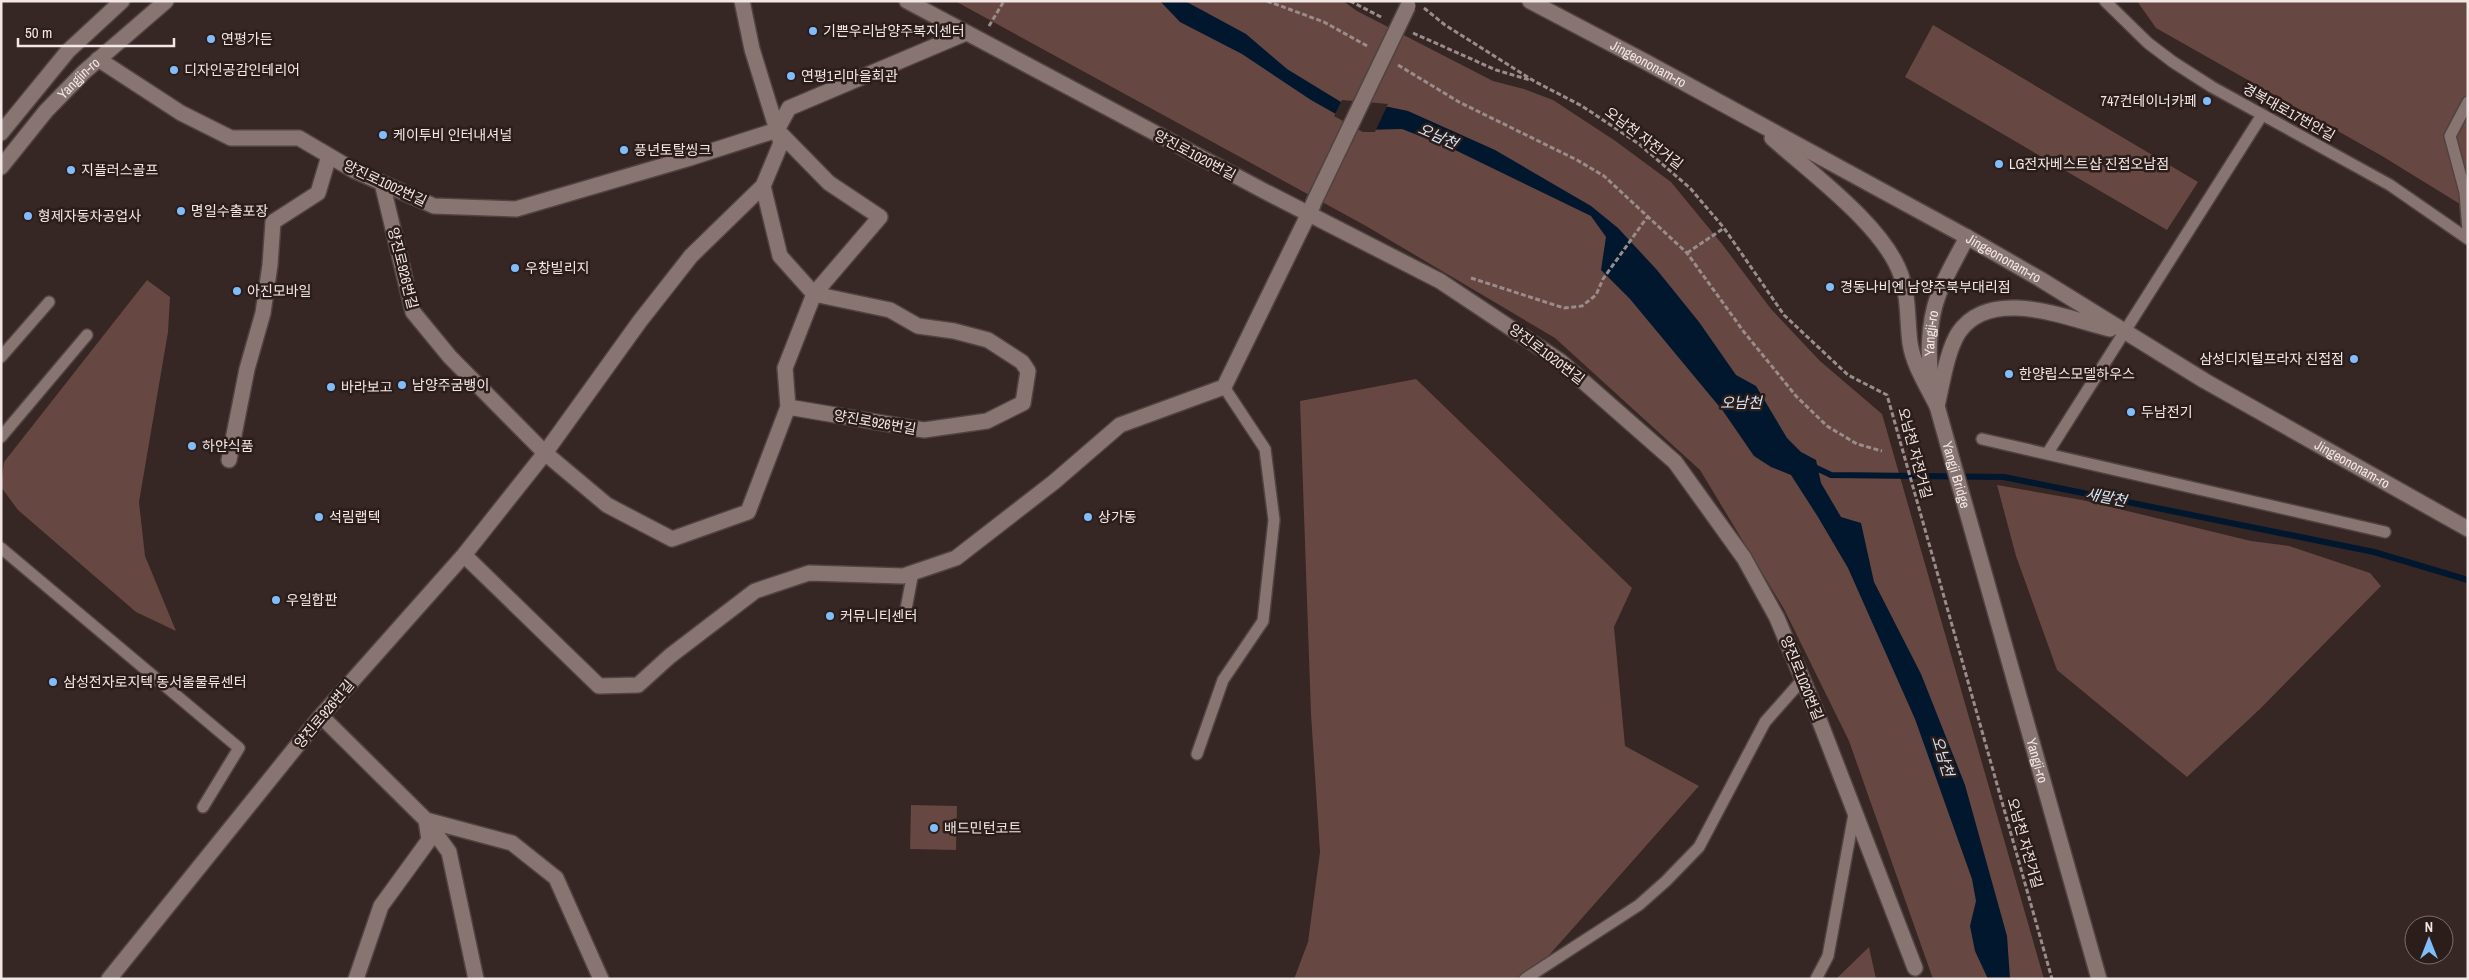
<svg xmlns="http://www.w3.org/2000/svg" width="2469" height="980" viewBox="0 0 2469 980" font-family="'Archivo Narrow','Noto Sans KR',sans-serif">
  <style>
    .green { fill: #664742 }
    .water { fill: #01172d }
    .pier { fill: #362624 }
    .lines { fill: none; stroke-linecap: round; stroke-linejoin: round }
    .stream { stroke: #01172d; stroke-width: 6 }
    .lane-casing { stroke: #504341; stroke-width: 14 }
    .street-casing { stroke: #504341; stroke-width: 18 }
    .secondary-casing { stroke: #504341; stroke-width: 18 }
    .path { stroke: #9a8c8a; stroke-width: 3; stroke-dasharray: 5 2.5; stroke-linecap: butt }
    .lane { stroke: #887572; stroke-width: 11 }
    .street { stroke: #887572; stroke-width: 15 }
    .secondary { stroke: #887572; stroke-width: 15 }
    .street-bridge-casing { stroke: #504341; stroke-width: 18; stroke-linecap: butt }
    .street-bridge { stroke: #887572; stroke-width: 15 }
    .poi-dot { fill: #80bdfa; stroke: #2b1d1a; stroke-width: 2 }
    .labels { text-anchor: middle; dominant-baseline: central; stroke-width: 5; stroke-linejoin: round; paint-order: stroke }
    .poi-label { font-size: 14px; fill: #f2e7e5; stroke: #2b1d1a; text-anchor: start }
    .street-label { font-size: 14px; fill: #f2e7e5; stroke: #2b1d1a }
    .water-label { font-size: 15px; font-style: italic; fill: #d3e5f9; stroke: #2b1d1a }
  </style>
  <rect width="100%" height="100%" fill="#362624"/>
  <path class="green" d="M955 1H1343L1357 11 1493 81 1524 89 1553 100 1614 140 1671 182 1722 244 1771 309 1820 361 1882 414 2044 979H1933L1849 741 1784 609 1700 470 1555 338 1366 226Z
    M2137 1H2468V209L2382 156 2156 28Z
    M1933 25 2198 182 2167 230 1905 77Z
    M147 280 170 297 168 332 139 502 145 556 176 631 136 612 18 510 1 487 4 462Z
    M1416 379 1632 588 1614 627 1625 746 1699 786 1528 979H1294L1308 942 1320 852 1311 714 1300 401Z
    M1997 485 2082 500 2251 541 2289 546 2370 573 2381 586 2260 709 2187 777 2057 670 2016 556Z
    M911 805 957 806 956 850 910 849Z
    M1869 947 1876 979H1836Z"/>
  <path class="water" d="M1160 1H1185L1246 34 1287 69 1341 102 1389 107 1408 111 1495 150 1591 206 1618 228 1657 270 1699 322 1736 375 1756 386 1787 438 1801 452 1816 460 1821 483 1841 517 1861 523 1874 582 1921 674 1965 785 2007 936 2010 979H1988L1975 951 1970 926 1976 901 1972 879 1915 719 1848 568 1818 517 1791 475 1771 467 1754 456 1723 411 1630 299 1601 270 1606 237 1591 216 1451 148 1402 129 1364 130 1311 100 1242 54 1180 22Z"/>
  <path class="pier" d="M1342 100 1388 104 1375 132H1363L1334 116Z"/>
  <g class="lines">
    <path class="stream" d="M1810 465 1831 475 2004 477 2374 552 2468 580"/>
    <g class="lane-casing">
      <path id="lane" d="M2105 1 2148 43 2173 62 2212 87 2390 185 2468 239
        M2468 102 2450 136 2465 192 2468 231
        M1 357 49 302
        M1 437 87 335
        M1982 439 2385 532
        M2047 454 2262 115
        M1 548 239 748 203 807
        M906 609 913 572
        M1197 754 1223 680 1263 621 1274 520 1265 449 1224 387
        M1525 979 1639 905 1666 881 1699 847 1765 722 1803 679
        M1816 979 1828 956 1854 814"/>
    </g>
    <g class="street-casing">
      <path id="street" d="M907 1 1266 192 1440 281 1560 361 1675 462 1744 558 1777 618 1815 709 1915 968
        M98 59 181 113 231 138H299L355 171 434 206 516 209 690 158 777 130 789 108 966 33
        M778 131 829 183 880 217 814 294 890 310 918 326 954 331 988 340 1022 362 1028 371 1023 403 987 421 924 430 788 407
        M382 183 413 312 450 357 545 453 607 505 672 539 748 512 788 407 785 368 814 294 780 256 763 186
        M229 460 247 369 263 313 270 265 273 222 318 193 329 156
        M464 555 599 686 638 685 670 656 755 591 809 573 903 576 956 558 1054 482 1120 425 1224 387 1313 205
        M321 716 426 820 429 840 381 906 356 979
        M426 820 512 843 556 878 601 979
        M428 823 449 852 476 979
        M109 979 321 716 464 555 545 453 640 321 691 256 763 186 781 143 752 49 742 1"/>
    </g>
    <g class="secondary-casing">
      <g id="secondary">
        <path id="s1" d="M1530 1 1644 61 1967 237 2040 279 2205 381 2468 529"/>
        <path d="M1 133 68 51 122 1"/>
        <path id="s2" d="M1772 138C1811 173 1884 226 1901 275 1909 298 1907 320 1910 343 1913 364 1927 386 1937 406L2099 979"/>
        <path id="s3" d="M1 167 46 111 84 72 166 1"/>
        <path id="s4" d="M1933 388C1927 361 1928 323 1938 296 1945 276 1957 257 1967 237"/>
        <path d="M1937 406C1942 385 1947 350 1959 332 1991 286 2066 318 2110 329"/>
      </g>
    </g>
    <path class="path" d="M1267 1 1324 22 1369 47
      M1350 1 1383 18
      M1424 8 1445 25 1534 81 1582 106 1639 144 1690 188 1724 228 1784 315 1848 375 1887 395 2052 979
      M989 26 1004 1
      M1413 33 1496 70 1530 80
      M1398 65 1459 102 1577 160 1604 176 1687 253 1744 332 1796 396 1827 426 1857 444 1882 451
      M1687 253 1724 228
      M1471 278 1564 308 1582 306 1596 295 1603 279 1648 216"/>
    <use href="#lane" class="lane"/>
    <use href="#street" class="street"/>
    <use href="#secondary" class="secondary"/>
    <g class="street-bridge-casing">
      <path id="street-bridge" d="M1313 204 1408 6"/>
    </g>
    <use href="#street-bridge" class="street-bridge"/>
  </g>
  <g class="poi-dot">
    <circle cx="813" cy="31" r="5"/>
    <circle cx="211" cy="39" r="5"/>
    <circle cx="174" cy="70" r="5"/>
    <circle cx="791" cy="76" r="5"/>
    <circle cx="2207" cy="101" r="5"/>
    <circle cx="383" cy="135" r="5"/>
    <circle cx="624" cy="150" r="5"/>
    <circle cx="1999" cy="164" r="5"/>
    <circle cx="71" cy="170" r="5"/>
    <circle cx="181" cy="211" r="5"/>
    <circle cx="28" cy="216" r="5"/>
    <circle cx="515" cy="268" r="5"/>
    <circle cx="1830" cy="287" r="5"/>
    <circle cx="237" cy="291" r="5"/>
    <circle cx="2354" cy="359" r="5"/>
    <circle cx="2009" cy="374" r="5"/>
    <circle cx="402" cy="385" r="5"/>
    <circle cx="331" cy="387" r="5"/>
    <circle cx="2131" cy="412" r="5"/>
    <circle cx="192" cy="446" r="5"/>
    <circle cx="319" cy="517" r="5"/>
    <circle cx="1088" cy="517" r="5"/>
    <circle cx="276" cy="600" r="5"/>
    <circle cx="830" cy="616" r="5"/>
    <circle cx="53" cy="682" r="5"/>
    <circle cx="934" cy="828" r="5"/>
  </g>
  <g class="labels">
    <g class="poi-label">
      <text x="823" y="31">기쁜우리남양주복지센터</text>
      <text x="221" y="39">연평가든</text>
      <text x="184" y="70">디자인공감인테리어</text>
      <text x="801" y="76">연평1리마을회관</text>
      <text x="2197" y="101" text-anchor="end">747컨테이너카페</text>
      <text x="393" y="135">케이투비 인터내셔널</text>
      <text x="634" y="150">풍년토탈씽크</text>
      <text x="2009" y="164">LG전자베스트샵 진접오남점</text>
      <text x="81" y="170">지플러스골프</text>
      <text x="191" y="211">명일수출포장</text>
      <text x="38" y="216">형제자동차공업사</text>
      <text x="525" y="268">우창빌리지</text>
      <text x="1840" y="287">경동나비엔 남양주북부대리점</text>
      <text x="247" y="291">아진모바일</text>
      <text x="2344" y="359" text-anchor="end">삼성디지털프라자 진접점</text>
      <text x="2019" y="374">한양립스모델하우스</text>
      <text x="412" y="385">남양주굼뱅이</text>
      <text x="341" y="387">바라보고</text>
      <text x="2141" y="412">두남전기</text>
      <text x="202" y="446">하얀식품</text>
      <text x="329" y="517">석림랩텍</text>
      <text x="1098" y="517">상가동</text>
      <text x="286" y="600">우일합판</text>
      <text x="840" y="616">커뮤니티센터</text>
      <text x="63" y="682">삼성전자로지텍 동서울물류센터</text>
      <text x="944" y="828">배드민턴코트</text>
    </g>
    <g class="street-label">
      <text stroke="none"><textPath href="#s1" startOffset="134">Jingeononam-ro</textPath></text>
      <text stroke="none"><textPath href="#s3" startOffset="118">Yangjin-ro</textPath></text>
      <text transform="translate(2289 112) rotate(29)">경복대로17번안길</text>
      <text transform="translate(1644 138) rotate(37)">오남천 자전거길</text>
      <text transform="translate(1195 155) rotate(28)">양진로1020번길</text>
      <text transform="translate(385 183) rotate(25)">양진로1002번길</text>
      <text stroke="none"><textPath href="#s1" startOffset="539">Jingeononam-ro</textPath></text>
      <text transform="translate(403 268) rotate(76)">양진로926번길</text>
      <text stroke="none"><textPath href="#s4" startOffset="55">Yangji-ro</textPath></text>
      <text transform="translate(1547 354) rotate(37)">양진로1020번길</text>
      <text transform="translate(875 422) rotate(10)">양진로926번길</text>
      <text transform="translate(1915 453) rotate(75)">오남천 자전거길</text>
      <text stroke="none"><textPath href="#s1" startOffset="944">Jingeononam-ro</textPath></text>
      <text stroke="none"><textPath href="#s2" startOffset="399">Yangji Bridge</textPath></text>
      <text transform="translate(1802 678) rotate(68)">양진로1020번길</text>
      <text transform="translate(324 714) rotate(-50)">양진로926번길</text>
      <text stroke="none"><textPath href="#s2" startOffset="696">Yangji-ro</textPath></text>
      <text transform="translate(2025 843) rotate(74)">오남천 자전거길</text>
    </g>
    <g class="water-label">
      <text transform="translate(1438 136) rotate(24)">오남천</text>
      <text x="1741" y="402">오남천</text>
      <text transform="translate(2106 497) rotate(11)">새말천</text>
      <text transform="translate(1943 756) rotate(73)">오남천</text>
    </g>
  </g>
  <rect width="2469" height="980" fill="none" stroke="#f2e7e5" stroke-width="5"/>
  <g transform="translate(2429 940)"><circle r="24" fill="#2b1d1a" stroke="#7b6e6b"/>
  <path d="M0-4L9 19L0 12L-9 19Z" fill="#80bdfa"/>
  <text y="-8" font-size="14" font-weight="bold" text-anchor="middle" fill="#f2e7e5">N</text>
  </g>
  <path d="M18 38v8h156v-8" fill="none" stroke="#f2e7e5" stroke-width="2.5"/>
  <text x="25" y="38" font-size="15" fill="#f2e7e5" stroke="#2b1d1a" stroke-width="4" paint-order="stroke">50 m</text>
</svg>
